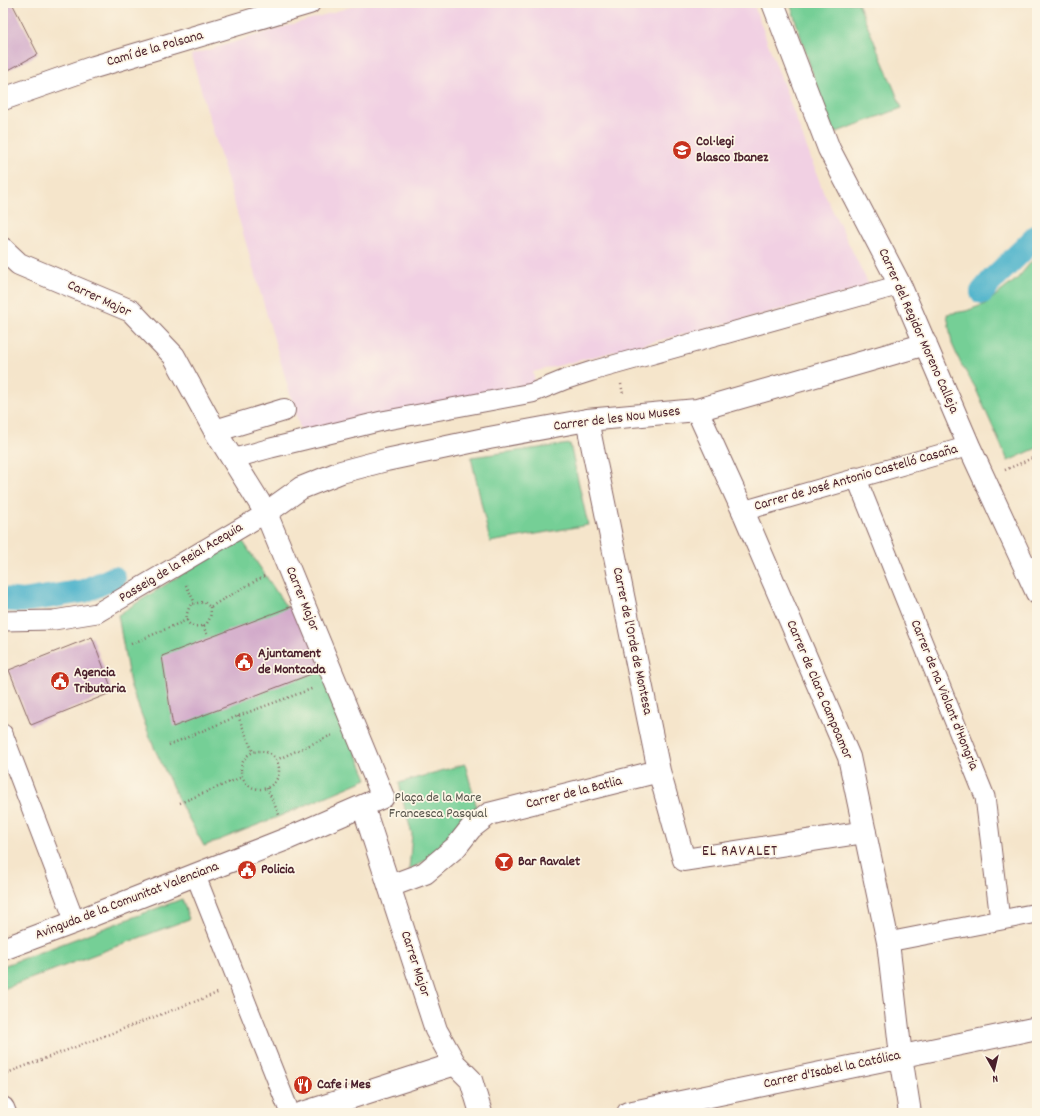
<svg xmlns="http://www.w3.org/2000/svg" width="1040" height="1116" viewBox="0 0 1040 1116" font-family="Dekko,sans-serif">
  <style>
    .built { fill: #f1d0e3 }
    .green { fill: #74cf96; stroke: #5f7760 }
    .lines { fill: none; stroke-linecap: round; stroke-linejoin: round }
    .canal { stroke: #4cb2cb; stroke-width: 24 }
    .building { fill: #d2aaca }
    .pedestrian-casing { stroke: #866463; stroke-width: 21 }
    .minor-casing { stroke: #866463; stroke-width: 24 }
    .path { stroke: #866463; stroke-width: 2.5; stroke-dasharray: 1 3; stroke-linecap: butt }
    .pedestrian { stroke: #fff; stroke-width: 19 }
    .minor { stroke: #fff; stroke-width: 22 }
    .labels { text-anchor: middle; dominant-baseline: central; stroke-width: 3.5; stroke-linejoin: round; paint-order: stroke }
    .street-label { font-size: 14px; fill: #4a1f2b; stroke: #fcf5e5 }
    .poi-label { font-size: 14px; font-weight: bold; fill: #4a1f2b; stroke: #fcf5e5; text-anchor: start }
    .park-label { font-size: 14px; fill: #57544b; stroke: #fcf5e5 }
    .neighbourhood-label { font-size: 15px; letter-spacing: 1px; fill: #4a1f2b; stroke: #fcf5e5 }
  </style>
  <rect width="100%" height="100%" fill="#fcf5e5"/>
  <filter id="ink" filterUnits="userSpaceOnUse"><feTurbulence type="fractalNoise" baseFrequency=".025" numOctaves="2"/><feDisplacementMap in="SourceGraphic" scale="8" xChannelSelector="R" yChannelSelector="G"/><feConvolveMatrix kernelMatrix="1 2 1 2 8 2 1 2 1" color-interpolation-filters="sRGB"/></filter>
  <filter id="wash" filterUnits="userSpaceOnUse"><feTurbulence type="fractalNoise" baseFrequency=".012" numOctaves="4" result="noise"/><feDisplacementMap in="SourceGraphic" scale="16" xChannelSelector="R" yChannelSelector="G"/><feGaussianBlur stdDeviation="0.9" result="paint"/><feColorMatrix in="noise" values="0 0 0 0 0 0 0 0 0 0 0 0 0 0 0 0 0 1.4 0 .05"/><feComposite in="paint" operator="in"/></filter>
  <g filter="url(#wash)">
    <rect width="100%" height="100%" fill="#f5e5cb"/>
    <path class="built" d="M364 3H753L823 191 870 287 533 372 536 388 302 435 191 55Z"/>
    <path class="green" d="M790 3H858L902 108 834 133 819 94Z
      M1037 255V448L1008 461 975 387 961 364 952 344 947 314 966 311 985 304 1017 279Z
      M570 444 588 525 490 542 471 457Z
      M240 537 287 608 296 606 367 779 280 816 204 846 180 803 153 745 130 684 118 615Z
      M465 764 478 812 436 854 409 870 412 834 405 809 399 783Z
      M182 899 189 919 3 989V966Z"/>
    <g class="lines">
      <path class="canal" d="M982 292 993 279 1037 236
        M3 599 23 601 84 591 114 578"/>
    </g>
    <g id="blocks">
      <path class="building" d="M3 3H12L38 54 3 73Z
        M296 606 327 668 173 727 162 656 287 608Z
        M92 637 113 692 31 725 9 670Z"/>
    </g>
  </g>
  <g filter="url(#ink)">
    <use href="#blocks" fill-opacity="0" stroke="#866463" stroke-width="1"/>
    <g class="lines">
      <g class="pedestrian-casing">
        <path id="pedestrian" d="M232 459 271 448 382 421 532 393 564 380 592 371 900 285
          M856 477 985 797 1000 920
          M743 511 969 446
          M3 621 54 620 97 613 266 513
          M3 734 75 922
          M195 874 290 1113
          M888 942 1037 913"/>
      </g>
      <g class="minor-casing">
        <path id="minor" d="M773 3 829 149 900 285 969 446 1037 593
          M3 99 94 67 309 3
          M3 249 19 264 131 311 174 356 215 431 266 513 383 797 289 838 75 922 3 949
          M697 410 743 511 849 757 888 942 901 1056 910 1113
          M587 420 659 771 684 860 865 832
          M215 431 284 410
          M266 513 301 488 341 472 386 460 489 438 587 420 697 410 926 344
          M363 806 436 1030 455 1064 471 1080 481 1113
          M390 886 425 873 456 847 471 828 489 814 659 771
          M3 1108 5 1113
          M303 1113 455 1064
          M628 1113 1037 1028"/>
      </g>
      <path class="path" d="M621 384 623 394
        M1005 470 1037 456
        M186 585 195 603
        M210 607C212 615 210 618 206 625 187 630 182 620 191 604L204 602 210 607 266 575
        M203 626 208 636
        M131 644 187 620
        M238 716 253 752
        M169 745 238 716 314 688
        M241 770a19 19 0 1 1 38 0a19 19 0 1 1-38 0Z
        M276 760 332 735
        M267 788 280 817
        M180 803 242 777
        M7 1073 220 992"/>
      <use href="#pedestrian" class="pedestrian"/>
      <use href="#minor" class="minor"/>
    </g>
  </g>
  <defs>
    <g id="school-disc" transform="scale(1)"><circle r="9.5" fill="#c8321e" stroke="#fcf5e5"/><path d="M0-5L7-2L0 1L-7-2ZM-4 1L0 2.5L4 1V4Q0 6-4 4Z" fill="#fff"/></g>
    <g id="civic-disc" transform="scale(1)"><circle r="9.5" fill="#c8321e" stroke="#fcf5e5"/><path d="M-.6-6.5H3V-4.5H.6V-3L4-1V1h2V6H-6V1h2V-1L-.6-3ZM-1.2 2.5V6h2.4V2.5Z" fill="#fff"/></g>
    <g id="bar-disc" transform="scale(1)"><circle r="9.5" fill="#c8321e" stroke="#fcf5e5"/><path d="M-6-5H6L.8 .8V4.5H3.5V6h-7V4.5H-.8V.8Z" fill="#fff"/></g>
    <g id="restaurant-disc" transform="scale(1)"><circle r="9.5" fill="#c8321e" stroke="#fcf5e5"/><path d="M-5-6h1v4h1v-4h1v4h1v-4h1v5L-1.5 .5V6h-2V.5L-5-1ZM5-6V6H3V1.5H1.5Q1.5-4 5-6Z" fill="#fff"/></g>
  </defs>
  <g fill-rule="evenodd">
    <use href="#school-disc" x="682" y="150"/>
    <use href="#civic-disc" x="244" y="662"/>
    <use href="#civic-disc" x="60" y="681"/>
    <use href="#bar-disc" x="504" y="862"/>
    <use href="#civic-disc" x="247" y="870"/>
    <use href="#restaurant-disc" x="303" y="1085"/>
  </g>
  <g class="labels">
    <g class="street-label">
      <text transform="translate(155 49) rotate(-16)">Camí de la Polsana</text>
      <text transform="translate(99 299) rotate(25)">Carrer Major</text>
      <text transform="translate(918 331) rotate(66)">Carrer del Regidor Moreno Calleja</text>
      <text transform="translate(617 419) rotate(-7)">Carrer de les Nou Muses</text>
      <text transform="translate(856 478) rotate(-16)">Carrer de José Antonio Castelló Casaña</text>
      <text transform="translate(181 563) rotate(-31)">Passeig de la Reial Acequia</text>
      <text transform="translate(302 599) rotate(68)">Carrer Major</text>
      <text transform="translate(632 641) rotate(78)">Carrer de l'Orde de Montesa</text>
      <text transform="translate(819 690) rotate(67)">Carrer de Clara Campoamor</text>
      <text transform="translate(944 695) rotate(68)">Carrer de na Violant d'Hongria</text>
      <text transform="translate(574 793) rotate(-14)">Carrer de la Batlia</text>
      <text transform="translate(127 901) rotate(-21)">Avinguda de la Comunitat Valenciana</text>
      <text transform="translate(415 964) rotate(72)">Carrer Major</text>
      <text transform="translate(832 1070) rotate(-12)">Carrer d'Isabel la Católica</text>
    </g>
    <g class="poi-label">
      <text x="696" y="142">Col·legi<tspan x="696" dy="16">Blasco Ibanez</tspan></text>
      <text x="258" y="654">Ajuntament<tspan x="258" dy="16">de Montcada</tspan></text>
      <text x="74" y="673">Agencia<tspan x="74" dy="16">Tributaria</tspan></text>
      <text x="518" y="862">Bar Ravalet</text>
      <text x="261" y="870">Policia</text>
      <text x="317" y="1085">Cafe i Mes</text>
    </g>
    <g class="park-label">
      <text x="438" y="798">Plaça de la Mare<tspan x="438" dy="16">Francesca Pasqual</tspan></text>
    </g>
    <g class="neighbourhood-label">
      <text x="740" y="852">EL RAVALET</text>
    </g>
  </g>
  <rect width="1040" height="1116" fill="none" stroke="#fcf5e5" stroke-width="16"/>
  <g transform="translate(994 1070) rotate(172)" stroke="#fcf5e5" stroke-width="3" paint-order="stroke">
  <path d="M0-3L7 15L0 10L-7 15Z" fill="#4a1f2b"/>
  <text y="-6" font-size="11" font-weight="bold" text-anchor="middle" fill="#4a1f2b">N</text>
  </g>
</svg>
